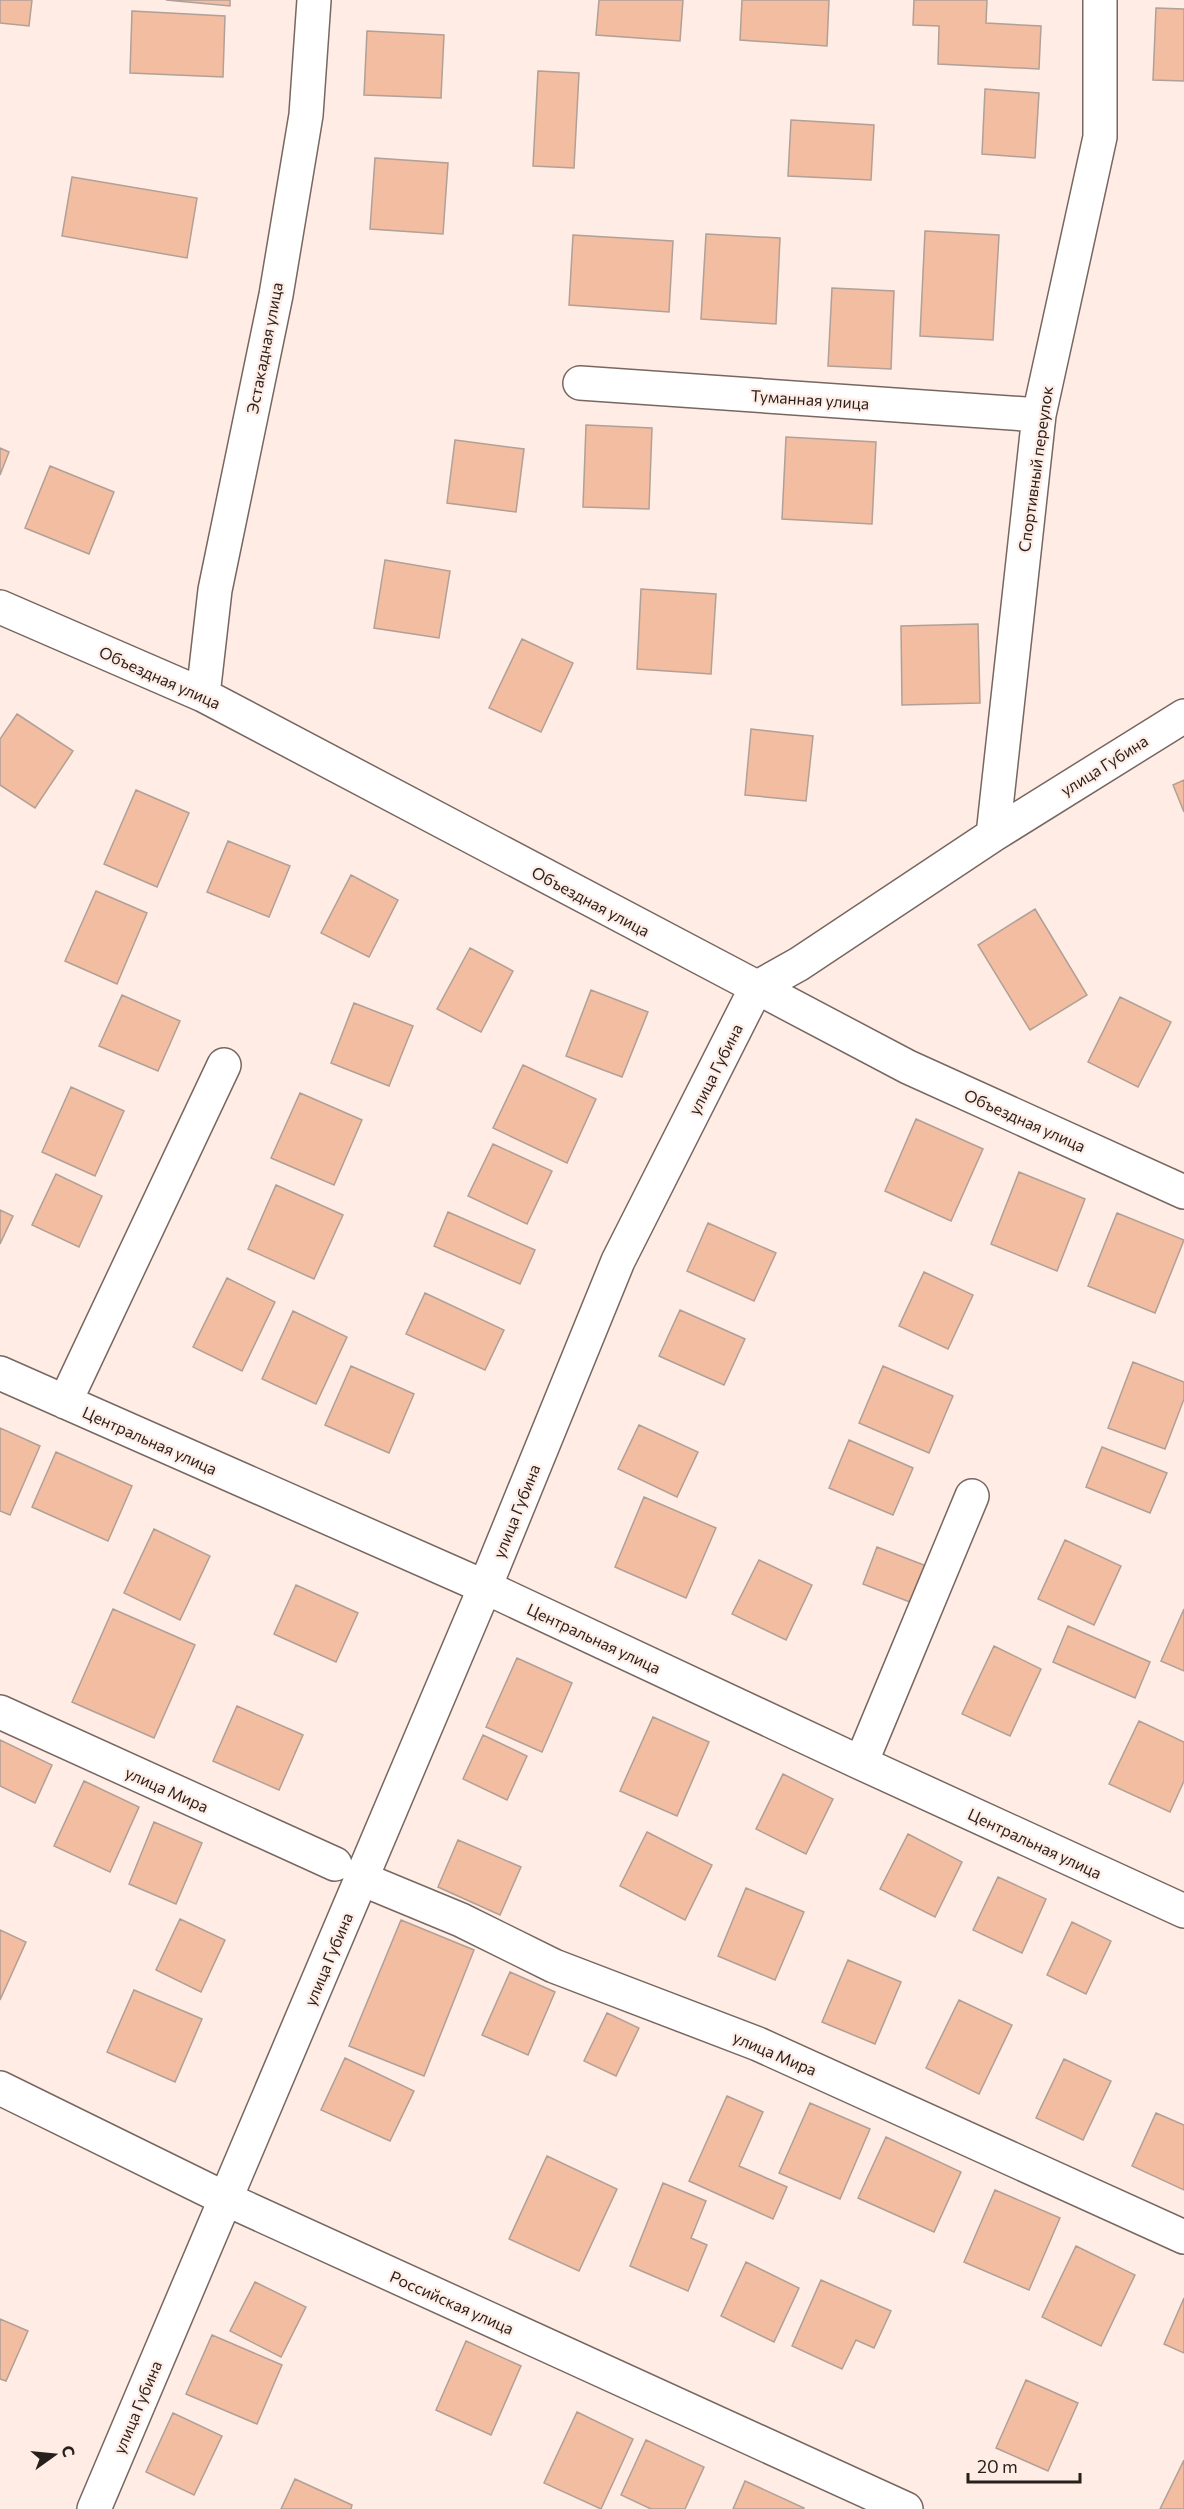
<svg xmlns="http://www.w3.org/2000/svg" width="1184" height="2509" viewBox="0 0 1184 2509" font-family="Commissioner,sans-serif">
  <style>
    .building { fill: #f2bda0; stroke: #b1a097; stroke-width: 1.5 }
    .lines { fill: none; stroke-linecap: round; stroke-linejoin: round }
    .street-casing { stroke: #776760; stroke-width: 36 }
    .street { stroke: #fff; stroke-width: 33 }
    .labels { text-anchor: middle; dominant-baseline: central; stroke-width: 4.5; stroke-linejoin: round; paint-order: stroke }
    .street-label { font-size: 16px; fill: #261f1c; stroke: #ffece4 }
  </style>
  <rect width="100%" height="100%" fill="#ffece4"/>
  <path class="building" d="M0 0H32L29 26 0 23Z
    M166 0H230V6Z
    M599 0H683L680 41 596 35Z
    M742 0H829L827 46 740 40Z
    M914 0H987L986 23 1041 26 1039 69 938 64 939 26 913 25Z
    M1156 8 1184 9V81L1153 80Z
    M132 11 225 16 223 77 130 73Z
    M367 31 444 35 441 98 364 95Z
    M538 71 579 73 574 168 533 166Z
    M985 89 1039 93 1035 158 982 154Z
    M791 120 874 125 871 180 788 176Z
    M375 158 448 163 443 234 370 229Z
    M72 177 197 198 187 258 62 236Z
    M925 231 999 235 993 340 920 336Z
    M706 234 780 238 776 324 701 319Z
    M573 235 673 241 669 312 569 305Z
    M832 288 894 291 891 369 828 366Z
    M586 425 652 428 649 509 583 507Z
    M786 437 876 442 872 524 782 519Z
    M455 440 524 449 516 512 447 503Z
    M0 448 9 452 0 475Z
    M50 466 114 492 89 554 25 528Z
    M385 560 450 571 439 638 374 628Z
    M641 589 716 594 711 674 637 669Z
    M978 624 980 703 902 705 901 626Z
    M522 639 573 663 541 732 489 708Z
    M17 714 73 751 35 808 0 785V739Z
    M751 729 813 736 806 801 745 795Z
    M1184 780V812L1173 785Z
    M136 790 189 813 157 887 104 864Z
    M228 841 290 866 269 917 207 892Z
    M351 875 398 900 369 957 321 933Z
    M96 891 147 913 117 984 65 961Z
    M1035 909 1087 995 1030 1030 978 945Z
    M470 948 513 971 481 1032 437 1009Z
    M591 990 648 1012 622 1077 566 1056Z
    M122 995 180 1021 158 1071 99 1046Z
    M1120 997 1171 1022 1138 1087 1088 1062Z
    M354 1003 413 1026 389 1086 331 1063Z
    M523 1065 596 1099 567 1163 493 1128Z
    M71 1087 124 1111 95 1176 42 1152Z
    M300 1093 362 1120 334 1185 271 1158Z
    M916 1119 983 1149 951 1221 885 1191Z
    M493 1144 552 1171 527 1224 468 1196Z
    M1019 1172 1085 1199 1057 1271 991 1244Z
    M56 1174 102 1196 79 1247 32 1225Z
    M276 1185 343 1215 314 1279 248 1249Z
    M0 1210 13 1216 0 1244Z
    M448 1212 535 1250 520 1284 434 1246Z
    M1117 1213 1184 1240 1155 1313 1088 1286Z
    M708 1223 776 1253 754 1301 687 1271Z
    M924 1272 973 1295 948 1349 899 1326Z
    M227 1278 275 1302 242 1371 193 1347Z
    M425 1293 504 1330 485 1370 406 1334Z
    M680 1310 745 1339 724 1385 659 1356Z
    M293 1311 347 1337 316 1404 262 1379Z
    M1133 1362 1184 1382V1399L1165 1449 1108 1428Z
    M351 1366 414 1394 389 1453 325 1425Z
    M883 1366 953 1396 929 1453 859 1423Z
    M639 1425 698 1452 677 1497 618 1469Z
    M0 1428 40 1446 10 1515 0 1511Z
    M849 1440 913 1468 893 1515 829 1488Z
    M1102 1447 1167 1473 1150 1513 1086 1487Z
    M56 1452 132 1486 108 1541 32 1507Z
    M644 1497 716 1528 686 1598 615 1567Z
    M154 1529 210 1556 180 1620 124 1593Z
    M1065 1540 1121 1566 1094 1625 1038 1599Z
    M877 1547 929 1567 915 1604 863 1584Z
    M759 1560 812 1585 786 1640 732 1614Z
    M296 1585 358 1613 336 1662 274 1634Z
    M113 1609 195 1645 154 1738 72 1702Z
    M1184 1609V1671L1161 1661Z
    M1068 1626 1150 1662 1135 1698 1053 1662Z
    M994 1646 1041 1669 1010 1736 962 1714Z
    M517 1658 572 1683 542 1752 486 1727Z
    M237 1706 303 1735 279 1790 213 1761Z
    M653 1717 709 1742 677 1816 620 1791Z
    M1139 1721 1184 1742V1781L1170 1812 1109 1784Z
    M483 1735 527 1756 507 1800 463 1779Z
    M0 1740 52 1765 35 1803 0 1786Z
    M783 1774 833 1799 806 1854 756 1829Z
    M84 1781 139 1807 110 1872 54 1846Z
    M154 1822 202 1843 176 1904 129 1884Z
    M647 1832 712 1865 685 1920 620 1886Z
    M908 1834 962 1862 935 1917 880 1889Z
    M458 1840 521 1867 500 1915 438 1887Z
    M998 1877 1046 1899 1022 1953 973 1930Z
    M746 1888 804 1912 775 1980 718 1956Z
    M180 1919 225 1940 201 1992 156 1970Z
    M401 1920 474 1950 424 2076 349 2046Z
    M1072 1922 1111 1941 1086 1994 1047 1975Z
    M0 1930 26 1942 0 2000Z
    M848 1960 901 1982 875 2044 822 2022Z
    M510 1972 555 1992 528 2055 482 2035Z
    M134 1990 202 2019 175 2082 107 2052Z
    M959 2000 1012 2025 979 2094 926 2068Z
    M607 2013 639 2028 616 2076 584 2061Z
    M345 2058 414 2091 390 2141 321 2110Z
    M1064 2059 1111 2081 1083 2140 1036 2118Z
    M727 2096 763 2112 739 2166 787 2187 773 2219 689 2181Z
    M810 2103 870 2129 840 2199 779 2173Z
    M1156 2113 1184 2125V2190L1132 2166Z
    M886 2137 961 2172 934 2232 858 2198Z
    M547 2156 617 2189 579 2271 509 2239Z
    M663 2183 706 2201 691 2238 707 2245 688 2291 630 2266Z
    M995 2190 1060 2218 1029 2290 964 2262Z
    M1076 2246 1135 2275 1101 2346 1042 2317Z
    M746 2262 799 2288 774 2342 721 2316Z
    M821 2280 891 2311 874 2348 856 2340 842 2369 792 2346Z
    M255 2282 306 2307 281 2357 230 2331Z
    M1184 2298V2353L1164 2344Z
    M0 2319 28 2331 6 2381 0 2379Z
    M212 2335 282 2365 257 2424 186 2394Z
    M466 2341 521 2366 491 2435 436 2410Z
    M1026 2380 1078 2403 1048 2471 996 2448Z
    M577 2412 633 2439 601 2509 544 2483Z
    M173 2413 222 2436 194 2495 146 2472Z
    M646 2440 704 2467 685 2509H651L621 2495Z
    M1184 2460V2509H1160Z
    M295 2479 352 2505 351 2509H281Z
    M745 2481 804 2508 803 2509H733Z"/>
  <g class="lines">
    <g class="street-casing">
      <path id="street" d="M580 383 1039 415
        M0 607 203 695 908 1067 1184 1192
        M203 695 215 590 276 295 306 115 314 0
        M993 835 1039 415 1100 137V0
        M0 1373 485 1587 861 1763 1184 1911
        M65 1402 224 1065
        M0 1712 335 1864
        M861 1763 972 1496
        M362 1879 461 1920 554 1966 758 2044 1184 2237
        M0 2088 226 2199 906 2509
        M94 2509 485 1587 618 1261 756 988 799 964 993 835 1184 716"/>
    </g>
    <use href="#street" class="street"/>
  </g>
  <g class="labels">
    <g class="street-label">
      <text transform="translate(264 348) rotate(-79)">Эстакадная улица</text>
      <text transform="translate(810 399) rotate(4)">Туманная улица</text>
      <text transform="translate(1035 469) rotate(-82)">Спортивный переулок</text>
      <text transform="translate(160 677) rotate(24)">Объездная улица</text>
      <text transform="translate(1104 765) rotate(-32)">улица Губина</text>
      <text transform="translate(591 901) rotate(28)">Объездная улица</text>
      <text transform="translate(715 1069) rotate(-63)">улица Губина</text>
      <text transform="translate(1025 1120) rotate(24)">Объездная улица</text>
      <text transform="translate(150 1440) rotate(24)">Центральная улица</text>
      <text transform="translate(516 1511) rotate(-68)">улица Губина</text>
      <text transform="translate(594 1638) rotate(25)">Центральная улица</text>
      <text transform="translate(167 1789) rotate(24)">улица Мира</text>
      <text transform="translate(1035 1843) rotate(25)">Центральная улица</text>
      <text transform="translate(328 1959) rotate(-67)">улица Губина</text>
      <text transform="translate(775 2053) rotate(23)">улица Мира</text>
      <text transform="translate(452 2302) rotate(24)">Российская улица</text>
      <text transform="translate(137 2407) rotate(-67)">улица Губина</text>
    </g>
  </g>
  <g transform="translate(54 2455) rotate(75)" stroke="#ffece4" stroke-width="4.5" paint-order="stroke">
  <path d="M0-4.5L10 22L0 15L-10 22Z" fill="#261f1c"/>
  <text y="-9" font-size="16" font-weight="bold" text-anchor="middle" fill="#261f1c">С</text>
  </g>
  <path d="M968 2473v9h112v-9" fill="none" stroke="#261f1c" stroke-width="3"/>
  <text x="977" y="2473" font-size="18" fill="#261f1c" stroke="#ffece4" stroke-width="4.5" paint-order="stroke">20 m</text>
</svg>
